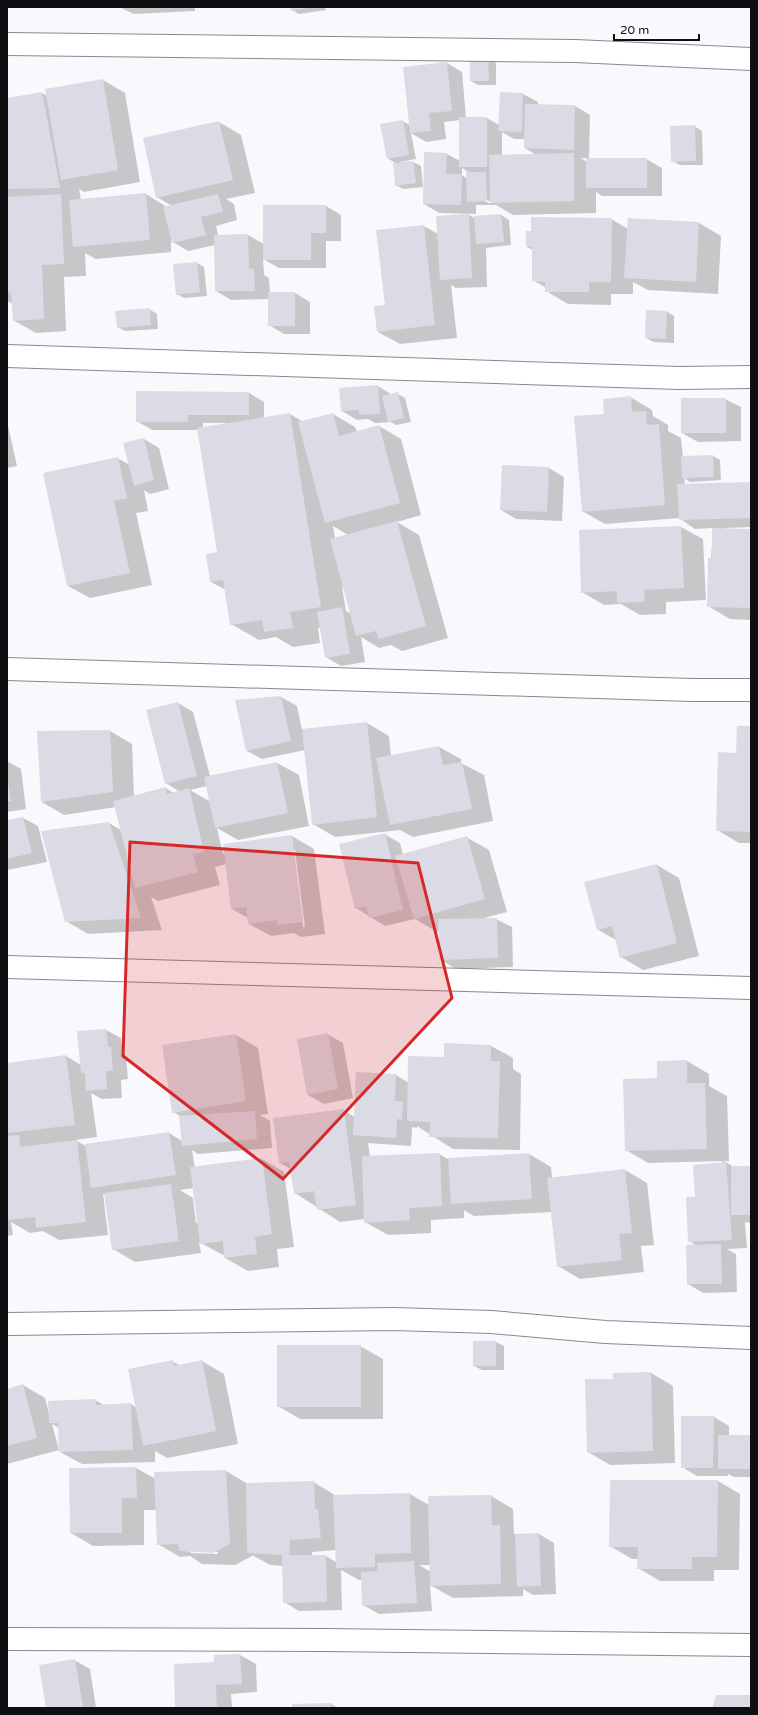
<svg xmlns="http://www.w3.org/2000/svg" width="758" height="1715" viewBox="0 0 758 1715" font-family="'Varela Round',sans-serif">
  <style>
    .shadow { fill: #0003; fill-rule: evenodd }
    .building { fill: #dadbe5 }
    .lines { fill: none; stroke-linecap: round; stroke-linejoin: round }
    .minor-casing { stroke: #888892; stroke-width: 24 }
    .minor { stroke: #fff; stroke-width: 22 }
    .marked { fill: #d62828; fill-opacity: 0.2; stroke: #d62828; stroke-width: 3; stroke-linejoin: round }
  </style>
  <rect width="100%" height="100%" fill="#f9f9fd"/>
  <path class="shadow" d="M119 7H195V11L134 14Z
    M291 7H325L326 10 299 14 292 10Z
    M488 58 496 63V85H478L471 81Z
    M447 63 462 72 466 118H487L499 125 523 94 538 102V105L575 106 590 115 589 159H646L662 168V196H602L596 192V213L513 215 496 205H476V214L439 213 424 204 447 154 460 161V120L444 122 446 139 426 142 411 133 416 159 400 162 401 163 413 162 421 166 423 187 403 189 396 185 397 164 387 158 402 121 410 125ZM502 132 514 139H525V148L536 155H502ZM581 158H587V162ZM462 168 470 173 467 179 462 175ZM483 198 491 202V204L482 200Z
    M103 80 125 93 140 182 84 192 79 189 81 200 146 194 167 207 172 206 157 197 219 122 241 135 255 193 226 199 234 204 237 220 216 226 218 235H248L264 244 326 206 341 215V241H326V268H279L263 259 264 275 269 278 270 293H295L310 302V334H284L269 325V299L231 300 216 291 215 245 188 251 173 242 171 237V252L96 259 85 253 86 276 64 277 66 331 36 333 13 320V304L7 301V99L42 93 47 96Z
    M694 126 702 131 703 165H680L672 161Z
    M467 214 475 218 501 215 509 220 511 245 486 248 487 287 456 288 451 285 457 338 400 344 378 332 386 305 424 226 438 234Z
    M611 219 628 229 629 219 699 223 721 236 718 294 648 290 633 282V294H611V305L568 304 546 291V288L533 280V250L527 247Z
    M197 263 204 267 207 296 184 298 177 294Z
    M149 309 157 314 158 329 125 331 118 327Z
    M667 312 674 316V343L654 342 646 338Z
    M378 386 392 395 398 394 405 398 411 422 396 425 391 422 375 423 368 419 357 420 342 411Z
    M137 392 249 393 264 402V418L290 414 303 422 333 414 355 427 357 432 379 426 401 439 421 515 397 522 419 535 448 638 402 651 391 645 379 648 361 637 365 662 341 666 326 657 321 627 318 628 320 643 293 647 276 637 259 640 231 624 226 590 211 582 218 553 199 430H152L137 421ZM203 423H226V424L203 428ZM333 526 348 535 335 538ZM342 587H344L351 614 346 611Z
    M630 397 652 410 653 416 668 425V431L681 438 683 457 713 456 720 460 721 480 690 482 684 478 685 485 751 484V527L726 528V529L751 530V620L730 619 708 606 713 528 695 529 679 518 605 524 582 511 605 415Z
    M725 399 741 407V441L698 442 682 433Z
    M7 421 17 466 7 468Z
    M144 439 159 448 169 489 150 494 144 490 148 511 136 513 152 585 90 598 68 586 117 458 130 465Z
    M503 466 549 468 564 477 562 521 516 519 501 510Z
    M681 527 703 539 706 600 666 602V614L640 615 621 604 604 605 582 592Z
    M281 697 297 706 302 730 367 723 389 736 391 756 439 747 461 759V763L484 775 493 821 413 837 400 830 335 837 313 824 305 750 262 759 247 751Z
    M178 703 193 712 210 776 277 763 299 775 309 826 238 840 217 828 223 854 292 836 314 849 325 934 301 937 294 933 271 936 249 924 248 918 232 909 226 864 215 867 220 885 158 901 151 897 162 930 88 934 66 921 109 823 121 830 116 807 64 815 42 802 38 732 110 731 132 744 134 796 165 788 174 793 180 792 166 783ZM207 786 211 802 190 790ZM293 850H295L305 927H303Z
    M751 727V843H739L717 830 737 754Z
    M7 761 21 769 26 809 7 812Z
    M23 818 38 826 47 862 7 870V821Z
    M384 834 400 843 403 855 466 837 489 850 507 912 484 918 496 919 512 927 513 967 456 969 441 960 440 931 437 932 415 919 385 926 356 908Z
    M657 865 679 878 699 956 643 970 621 957 616 940 597 929Z
    M106 1030 121 1038 123 1054 126 1057 128 1079 121 1080 122 1098 102 1099 91 1093 97 1137 75 1140 86 1146V1145L169 1133 182 1141 180 1116 173 1112 236 1035 258 1048 268 1114 260 1115 270 1121 272 1148 198 1154 192 1150 195 1168 262 1159 284 1172 294 1247 277 1249 279 1267 248 1271 225 1258V1256L199 1242 201 1253 135 1262 113 1249 106 1195 103 1194 108 1235 59 1240 43 1231 30 1233 11 1222 13 1235 7 1236V1064L66 1056 81 1065ZM194 1188 198 1223H196L193 1198 180 1190Z
    M327 1034 343 1043 353 1098 324 1104 308 1095Z
    M491 1046 513 1058V1069L521 1074 520 1150 453 1149 417 1126V1128L412 1127 411 1146 368 1143 370 1157 439 1154 448 1159 529 1154 551 1167 552 1178 625 1170 647 1183 654 1245 641 1246 644 1272 580 1279 558 1266 552 1212 474 1216 464 1210V1218L431 1220V1233L388 1235 365 1222V1219L340 1222 295 1193 291 1169 280 1163 343 1110 355 1117 396 1075 409 1083 445 1058Z
    M687 1061 709 1074V1086L727 1096 729 1161H724L734 1167H751V1223L745 1222 747 1248 727 1249 736 1254 737 1292 703 1293 688 1284 697 1246 689 1241 696 1198 723 1161 648 1163 626 1150 658 1079Z
    M496 1342 504 1346V1370H482L474 1366Z
    M360 1346 383 1359V1419H300L278 1406Z
    M172 1361 181 1366 202 1361 224 1374 238 1444 167 1458 155 1451V1462L82 1464 60 1452 59 1428 52 1424 59 1450 7 1464V1390L23 1385 45 1398 49 1413 95 1400 104 1405 131 1404 137 1408Z
    M651 1373 673 1386 675 1463 610 1465 588 1452 614 1380Z
    M682 1417H714L729 1426V1436H751V1477H734L728 1474V1476H697L682 1467Z
    M136 1468 156 1479 155 1473 226 1471 248 1484 313 1482 335 1495 410 1494 429 1505 491 1496 513 1509 514 1534H539L554 1543 556 1594 533 1595 523 1589V1596L453 1598 430 1585 432 1611 379 1614 363 1605 362 1580H359L341 1570 342 1610 299 1611 284 1602V1566L270 1565 252 1555V1556L235 1565 202 1564 190 1556 180 1557 158 1544 157 1510H144V1545L93 1546 71 1533 70 1469ZM336 1550V1562L326 1556H312V1552ZM189 1551 218 1552V1554L191 1553ZM419 1565H431V1572Z
    M718 1481 740 1494 739 1570H714V1581H660L638 1568V1559H632L610 1546Z
    M240 1655 256 1664 257 1692 231 1694 232 1708H176L215 1663V1656Z
    M74 1660 90 1669 96 1708H47Z
    M331 1704 338 1708H293Z"/>
  <path class="building" d="M290 7H307V8L291 11Z
    M470 57H488L489 81H470Z
    M447 62 452 111 429 113 431 131 410 133 403 67Z
    M103 79 118 170 61 180 45 89Z
    M42 92 60 188 7 189V98Z
    M500 92 523 93 522 132 498 131Z
    M525 104 575 105 574 150 524 148Z
    M459 117H487V167H459Z
    M403 120 409 155 387 159 380 124Z
    M219 121 233 180 156 198 143 138Z
    M695 125 696 161 671 162 670 126Z
    M424 152 447 153 446 174H462L461 205 423 204Z
    M574 153V201L490 203 489 155Z
    M586 158H647V188H586Z
    M413 161 416 183 395 186 393 163Z
    M466 172H486L487 201 467 202Z
    M146 193 150 240 73 247 69 200Z
    M61 194 64 264 42 265 44 319 13 321 11 292 7 293V197Z
    M218 194 223 212 201 217 206 235 172 243 163 207Z
    M263 205H326V233H311V260H263Z
    M469 214 472 278 440 280 436 216Z
    M501 214 504 242 476 244 474 216Z
    M531 217 612 218 611 282H589V292H545V282L532 281V247H526V231H531Z
    M628 218 699 222 696 282 624 278Z
    M424 225 435 325 377 332 374 306 385 305 376 230Z
    M248 234 249 269 254 268 255 291H215L214 235Z
    M197 262 200 292 176 295 173 264Z
    M268 292H295V326H268Z
    M150 308 151 325 117 328 115 311Z
    M646 310 667 311 666 339 645 338Z
    M378 385 380 414 359 415V410L341 411 339 388Z
    M136 391 249 392V415H188V422H136Z
    M398 392 404 418 388 422 382 396Z
    M631 396 632 412 646 411 647 425 659 424 665 505 582 512 574 416 604 414 603 399Z
    M681 398H726V433H681Z
    M290 413 321 607 290 612 293 628 264 632 262 620 230 625 223 580 210 582 206 554 217 552 197 428Z
    M333 413 339 436 379 425 400 503 325 523 298 422Z
    M144 438 154 480 134 486 123 443Z
    M713 455 714 477 682 478 681 456Z
    M118 457 127 498 114 501 130 573 67 586 43 473Z
    M502 465 549 467 547 512 500 510Z
    M750 482 751 518 679 520 677 484Z
    M397 521 426 626 379 639 376 631 356 636 330 539Z
    M681 526 684 588 644 590 645 602 617 603V591L581 593 579 530Z
    M712 528 751 529V608L707 607 708 558H712Z
    M342 607 350 654 325 658 317 612Z
    M281 696 291 741 246 751 235 700Z
    M178 702 197 776 165 784 146 710Z
    M367 722 377 817 312 825 302 729Z
    M737 726H751V832L716 831 718 752 736 753Z
    M110 730 113 792 41 802 37 731Z
    M439 746 443 765 462 762 472 809 390 825 376 758Z
    M277 762 288 813 215 828 204 777Z
    M7 776 11 801H7Z
    M166 787 167 794 189 788 204 852 193 854 198 872 135 888 113 801Z
    M23 817 32 853 7 859V820Z
    M109 822 141 918 65 922 41 831Z
    M385 833 403 910 369 918 366 906 355 909 339 844Z
    M292 835 303 922 278 925 277 920 248 924 246 907 231 909 223 844Z
    M467 836 485 899 414 919 395 856Z
    M657 864 677 943 620 958 612 926 597 930 584 882Z
    M497 918 498 958 440 960 438 919Z
    M106 1029 108 1047H111L113 1071H106L107 1089 86 1091 85 1073H81L77 1031Z
    M328 1033 338 1089 307 1095 297 1039Z
    M236 1034 246 1101 172 1113 162 1045Z
    M444 1043 491 1045V1061H500L498 1138 429 1137 430 1122 407 1121 408 1056 444 1057Z
    M66 1055 75 1125 7 1133V1063Z
    M687 1060V1083H705L707 1149 625 1151 623 1079 657 1078V1061Z
    M356 1072 396 1074 395 1101H403L402 1120 397 1119 396 1138 353 1135Z
    M344 1109 356 1205 317 1210 314 1191 294 1194 289 1162 279 1163 273 1118Z
    M255 1111 257 1139 182 1146 179 1116Z
    M169 1132 176 1175 91 1188 85 1144Z
    M19 1135 20 1147 77 1140 86 1222 36 1228 35 1217 7 1220V1136Z
    M440 1153 442 1206 409 1208 410 1220 364 1223 362 1156Z
    M529 1153 532 1199 451 1204 448 1158Z
    M262 1158 272 1234 255 1237 257 1254 224 1258 223 1241 200 1244 190 1167Z
    M726 1162 732 1240 688 1242 686 1197H695L693 1165Z
    M731 1166H751V1215H731Z
    M625 1169 632 1233 619 1234 622 1260 557 1267 547 1178Z
    M171 1184 179 1241 112 1250 104 1193Z
    M721 1244 722 1284H687L686 1245Z
    M473 1341H496V1366H473Z
    M277 1345H361V1407H277Z
    M173 1360 174 1366 202 1360 216 1431 143 1446 128 1369Z
    M651 1372 653 1451 587 1453 585 1379H613V1373Z
    M23 1384 37 1438 7 1446V1389Z
    M95 1399 96 1405 131 1403 133 1450 59 1452 58 1423H49L48 1401Z
    M681 1416H714L713 1468H681Z
    M718 1435H751V1469H718Z
    M136 1467 137 1498H122V1533H70L69 1468Z
    M226 1470 230 1544 213 1553 179 1551 178 1544 157 1545 154 1472Z
    M610 1480H718L717 1557H692V1569H637L638 1547H609Z
    M314 1481 315 1509H318L321 1538 290 1540 289 1555H326L327 1602 283 1603 282 1555 247 1553 246 1483Z
    M410 1493 411 1553 375 1554V1567L336 1568 333 1495Z
    M491 1495 492 1525H500L501 1584 430 1586 428 1496Z
    M539 1533 541 1586 517 1587 515 1534Z
    M414 1561 417 1603 362 1606 361 1572 378 1571 377 1563Z
    M240 1654 242 1684 216 1685 217 1708H175L174 1664 214 1662V1655Z
    M75 1659 83 1708H46L39 1665Z
    M716 1695H751V1708H712Z
    M331 1703V1708H292V1704Z"/>
  <g class="lines">
    <g class="minor-casing">
      <path id="minor" d="M7 44 575 51 751 59
        M7 356 679 378 751 377
        M7 669 692 690H751
        M7 967 751 988
        M7 1324 394 1319 491 1322 605 1332 751 1338
        M7 1639 324 1640 751 1645"/>
    </g>
    <use href="#minor" class="minor"/>
  </g>
  <path class="marked" d="M130 842 418 863 452 998 283 1179 123 1056Z"/>
  <rect width="758" height="1715" fill="none" stroke="#0f0f12" stroke-width="16"/>
  <path d="M614 34v6h85v-6" fill="none" stroke="#0f0f12" stroke-width="2"/>
  <text x="620" y="34" font-size="12" fill="#0f0f12" stroke="#f9f9fd" stroke-width="3" paint-order="stroke">20 m</text>
</svg>
